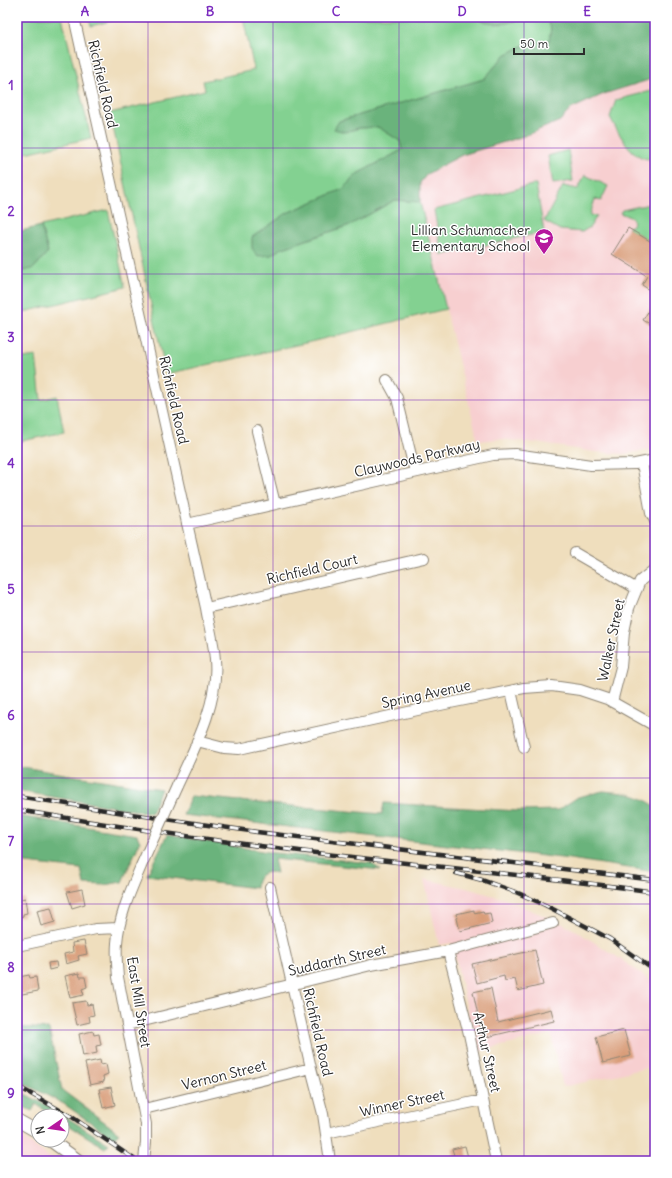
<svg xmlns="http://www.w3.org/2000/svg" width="672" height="1178" viewBox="0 0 672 1178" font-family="Delius,sans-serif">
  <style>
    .built { fill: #f7cfd0 }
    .green { fill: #83d191; stroke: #577e5e }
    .forest { fill: #6ab37b; stroke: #4a6f53 }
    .building { fill: #d99d79 }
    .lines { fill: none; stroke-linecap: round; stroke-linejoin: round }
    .minor-casing { stroke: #8d8474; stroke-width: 12 }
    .major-casing { stroke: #8d8474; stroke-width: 14 }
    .minor { stroke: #fff; stroke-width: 10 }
    .major { stroke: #fff; stroke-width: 12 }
    .rail-casing { stroke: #2b2b2b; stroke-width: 4.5 }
    .rail { stroke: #fff; stroke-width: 3; stroke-dasharray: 9; stroke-linecap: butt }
    .minor-bridge-casing { stroke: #8d8474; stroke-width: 12; stroke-linecap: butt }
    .minor-bridge { stroke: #fff; stroke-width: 10 }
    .grid { fill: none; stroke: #7b2cbf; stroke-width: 1; stroke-opacity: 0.55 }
    .labels { text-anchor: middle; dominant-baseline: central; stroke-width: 3; stroke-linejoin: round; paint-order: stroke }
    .street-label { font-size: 14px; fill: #2b2b2b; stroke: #fff }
    .poi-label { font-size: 14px; fill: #2b2b2b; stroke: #fff; text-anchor: end }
    .neatline { fill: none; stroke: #7b2cbf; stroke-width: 1.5 }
    .grid-label { font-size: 13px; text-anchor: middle; font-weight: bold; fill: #7b2cbf }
  </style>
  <rect width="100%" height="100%" fill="#fff"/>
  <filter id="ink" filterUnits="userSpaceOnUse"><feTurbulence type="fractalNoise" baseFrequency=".025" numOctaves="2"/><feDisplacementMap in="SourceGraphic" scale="8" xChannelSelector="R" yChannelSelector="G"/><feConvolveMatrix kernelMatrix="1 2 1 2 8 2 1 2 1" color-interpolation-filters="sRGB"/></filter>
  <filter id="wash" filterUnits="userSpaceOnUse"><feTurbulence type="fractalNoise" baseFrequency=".012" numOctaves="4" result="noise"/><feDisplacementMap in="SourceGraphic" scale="16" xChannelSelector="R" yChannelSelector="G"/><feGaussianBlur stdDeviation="0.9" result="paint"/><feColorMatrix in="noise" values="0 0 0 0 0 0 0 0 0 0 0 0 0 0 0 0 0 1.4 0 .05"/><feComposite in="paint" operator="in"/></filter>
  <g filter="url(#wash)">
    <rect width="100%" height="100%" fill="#efdebd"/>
    <path class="built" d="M655 59V449L623 454 595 452 536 443 500 439 478 441 399 116Z
      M424 879 466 888 505 899 563 924 575 930 622 960 655 984V1066L563 1087 551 1034 477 1052 452 943 439 945Z
      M17 1134 55 1161H17Z"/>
    <path class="green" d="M17 17H62L91 138 17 155Z
      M89 17H127L91 26Z
      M243 17H479L481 20 520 19 525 17H545L551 28 549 41 530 42 505 55 484 79 339 121 345 132 359 128 378 127 400 141 402 150 357 174 343 189 287 213 271 255 280 249 350 225 395 200 420 202 446 309 310 342 166 374 110 113 205 90 203 81 254 70Z
      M655 90V158C634 165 618 132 610 117L616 100Z
      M568 150 573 181 553 184 548 156Z
      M585 175 608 186 601 201 595 199 590 215 597 216 590 227 582 232 560 230 544 221 563 186 578 189Z
      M536 184 544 232 442 255 434 210Z
      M650 204 655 205V244L628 228 634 223 632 218 620 213 622 210Z
      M108 210 125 287 24 312 17 281V273L34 268 48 252 41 226Z
      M36 356 41 400 57 396 64 432 17 442V359Z"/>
    <path class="forest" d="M479 17H525C513 23 490 29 479 17Z
      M545 17H655V78L604 94 571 109 560 121 524 136 462 155 439 167 427 174 420 183V202L395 200 350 225 280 249 271 255 257 256 252 248V237L287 213 343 189 357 174 402 150 400 141 378 127 359 128 345 132 334 129 339 121 484 79 505 55 530 42 549 41 551 28Z
      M41 226 48 252 34 268 17 273V232Z
      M17 281 24 312 17 313Z
      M17 766 76 776 161 789 151 813 17 791Z
      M603 791C624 793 636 793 655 806L654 830 655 831V872L570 859 183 815 191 796 259 803 382 814 384 803 519 811 558 810 578 797Z
      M17 816 137 835 140 842 122 882 104 885 84 884 81 869 17 862Z
      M167 835 274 853 370 863 381 870 274 859 277 873C265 870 256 875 256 888L147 875Z
      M17 1027 49 1029 62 1090 119 1133 113 1138 64 1104 17 1080Z
      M17 1090 50 1107 109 1144 105 1148 62 1121V1116H53L36 1104 32 1111 17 1104Z"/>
    <g id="blocks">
      <path class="building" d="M628 228 655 244V296L650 293 651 291 642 285 647 276 612 254Z
        M655 300V327L643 320Z
        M82 889 85 904 72 908 67 892Z
        M25 898 27 913 23 914V916L17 918V900Z
        M51 907 55 922 41 926 37 910Z
        M474 910V913L483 911 484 914 490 913 492 923 460 931 456 914Z
        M84 941 87 954 78 956 79 960 66 964 64 954 73 952 72 943Z
        M535 950 543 985 518 991 515 979 505 981 504 976 477 983 472 964Z
        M56 962 57 968 49 970 48 963Z
        M79 973 80 977H85L87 987 82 989 84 995 70 998 65 976Z
        M29 975 30 978 36 977 38 991 17 995V980L19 979V977Z
        M491 988 498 1022 551 1009 554 1021 483 1038 473 992Z
        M86 1001 87 1005 92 1004 94 1015 89 1016 90 1022 77 1025 72 1003Z
        M624 1030 631 1056 603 1063 596 1037Z
        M93 1031 94 1035 99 1034 101 1045 96 1046 97 1053 83 1056 79 1034Z
        M100 1060 101 1065 106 1064 108 1074 103 1076 104 1082 90 1085 85 1063Z
        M111 1087 115 1105 103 1108 99 1089Z
        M465 1146 469 1161H448L447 1157 454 1155 452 1149Z"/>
    </g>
  </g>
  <g filter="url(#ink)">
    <use href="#blocks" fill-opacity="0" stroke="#8d8474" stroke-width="1"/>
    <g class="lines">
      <g class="minor-casing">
        <path id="minor" d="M74 17 206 608C209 626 214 643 215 660 219 703 194 749 177 786
          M387 380 397 398 415 472
          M257 431 275 504
          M642 463 651 513 655 521
          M187 524 493 455 515 454 591 465 635 464 655 460
          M575 553 637 589
          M206 608 424 558
          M511 691 524 747
          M612 702 621 667 624 632 629 608 640 581 655 569
          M197 741 224 748 239 749 445 704 524 688 552 686 580 690 607 699 655 726
          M141 866C131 890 119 916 117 943 116 954 117 966 118 977L146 1124V1142L144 1161
          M270 887 311 1068 323 1114 330 1161
          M17 946 96 929 119 928
          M448 951 469 1034 496 1161
          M127 1025 371 965 448 951 553 923
          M144 1109 311 1068
          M326 1133 483 1100"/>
      </g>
      <g class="major-casing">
        <path id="major" d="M17 1120 38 1132
          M50 1140 79 1161"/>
      </g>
      <use href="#minor" class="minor"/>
      <use href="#major" class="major"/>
      <g class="rail-casing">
        <path id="rail" d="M17 796 124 813 257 832 655 880
          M17 810C109 825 200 839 292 850 413 865 534 875 655 892
          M456 873 482 880 518 893 545 905 610 939 655 971
          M17 1086 72 1117 137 1161"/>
      </g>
      <use href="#rail" class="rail"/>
      <g class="minor-bridge-casing">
        <path id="minor-bridge" d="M141 866 177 786"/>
      </g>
      <use href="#minor-bridge" class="minor-bridge"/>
    </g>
  </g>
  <path class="grid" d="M148 17V1161M273 17V1161M399 17V1161M524 17V1161M17 148H655M17 274H655M17 400H655M17 526H655M17 652H655M17 778H655M17 904H655M17 1030H655"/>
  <defs>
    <g id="school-pin" transform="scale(1)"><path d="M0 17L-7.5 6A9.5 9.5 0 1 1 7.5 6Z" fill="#b5179e" stroke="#fff"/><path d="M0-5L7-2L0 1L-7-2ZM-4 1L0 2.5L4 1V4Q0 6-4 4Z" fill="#fff"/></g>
  </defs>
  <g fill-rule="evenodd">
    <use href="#school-pin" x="544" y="238"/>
  </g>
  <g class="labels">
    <g class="street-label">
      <text transform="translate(103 84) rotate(77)">Richfield Road</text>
      <text transform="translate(174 400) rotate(77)">Richfield Road</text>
      <text transform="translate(417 458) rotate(-13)">Claywoods Parkway</text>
      <text transform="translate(312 569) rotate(-13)">Richfield Court</text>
      <text transform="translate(611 640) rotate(-78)">Walker Street</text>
      <text transform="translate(426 694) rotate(-12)">Spring Avenue</text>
      <text transform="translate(337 960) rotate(-13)">Suddarth Street</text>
      <text transform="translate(139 1002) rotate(81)">East Mill Street</text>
      <text transform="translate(318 1032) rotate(77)">Richfield Road</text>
      <text transform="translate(487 1052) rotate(77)">Arthur Street</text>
      <text transform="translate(224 1075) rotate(-14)">Vernon Street</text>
      <text transform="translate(402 1103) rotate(-12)">Winner Street</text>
    </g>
    <g class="poi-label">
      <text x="530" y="230">Lillian Schumacher<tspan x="530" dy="16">Elementary School</tspan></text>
    </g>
  </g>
  <rect width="672" height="1178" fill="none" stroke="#fff" stroke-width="44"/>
  <g transform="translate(50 1128) rotate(257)"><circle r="19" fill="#ffffff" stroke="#aaaaaa"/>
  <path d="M0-3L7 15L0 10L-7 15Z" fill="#b5179e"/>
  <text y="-6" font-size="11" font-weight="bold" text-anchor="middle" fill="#2b2b2b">N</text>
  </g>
  <path d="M514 48v6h70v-6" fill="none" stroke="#2b2b2b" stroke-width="2"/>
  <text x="520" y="48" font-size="12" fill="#2b2b2b" stroke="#ffffff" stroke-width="3" paint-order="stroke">50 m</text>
  <rect x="22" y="22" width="628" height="1134" class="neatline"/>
  <g class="grid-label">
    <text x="85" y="16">A</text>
    <text x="210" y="16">B</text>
    <text x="336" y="16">C</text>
    <text x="462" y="16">D</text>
    <text x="587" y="16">E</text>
    <text x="11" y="90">1</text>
    <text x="11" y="216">2</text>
    <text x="11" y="342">3</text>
    <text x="11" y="468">4</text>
    <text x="11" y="594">5</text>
    <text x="11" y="720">6</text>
    <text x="11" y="846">7</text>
    <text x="11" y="972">8</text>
    <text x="11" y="1098">9</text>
  </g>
</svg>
